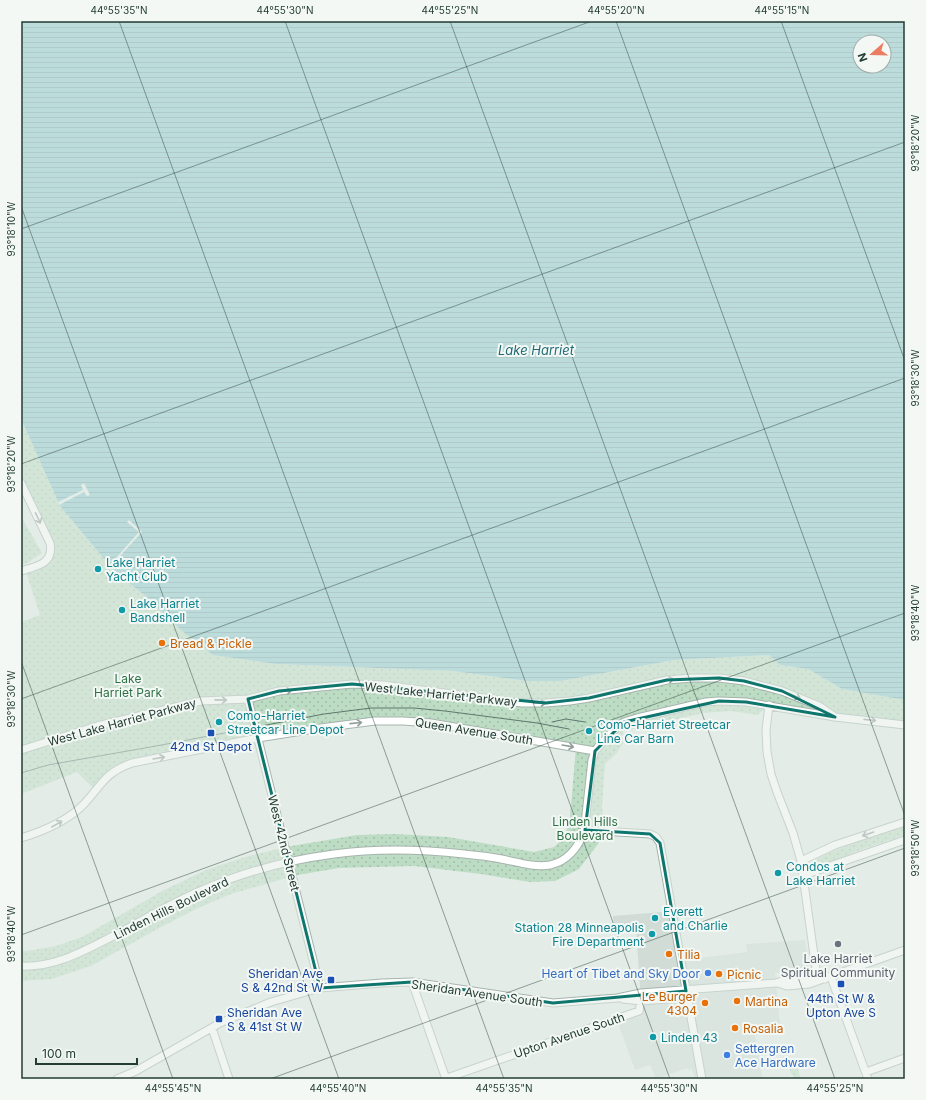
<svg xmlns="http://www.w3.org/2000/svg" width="926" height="1100" viewBox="0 0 926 1100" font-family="Inter,sans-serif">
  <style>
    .built { fill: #d1dcd6 }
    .park { fill: url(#park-dots) }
    .water { fill: url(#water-rules); fill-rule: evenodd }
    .pier { fill: #e3ece7 }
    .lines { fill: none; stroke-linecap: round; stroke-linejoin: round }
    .minor-casing { stroke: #a6b4ae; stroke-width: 9 }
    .minor { stroke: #fff; stroke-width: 7 }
    .tram { stroke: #5e786f; stroke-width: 1 }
    .minor-bridge-casing { stroke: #a6b4ae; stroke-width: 9; stroke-linecap: butt }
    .minor-bridge { stroke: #fff; stroke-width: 7 }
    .oneway { stroke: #919e9a }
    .marked { fill: none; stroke: #0f766e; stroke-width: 3; stroke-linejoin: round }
    .ticks { fill: none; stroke: #233c34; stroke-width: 1; stroke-opacity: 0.45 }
    .culture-dot { fill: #0f9aa8; stroke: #f3f8f5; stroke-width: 1.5 }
    .food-dot { fill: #e8710a; stroke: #f3f8f5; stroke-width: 1.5 }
    .transit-dot { fill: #1a4fb4; stroke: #f3f8f5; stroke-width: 1.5 }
    .worship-dot { fill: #6b7280; stroke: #f3f8f5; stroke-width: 1.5 }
    .shop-dot { fill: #3f7fe0; stroke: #f3f8f5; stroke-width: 1.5 }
    .labels { text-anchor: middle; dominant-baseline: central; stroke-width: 4; stroke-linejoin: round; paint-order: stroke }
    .culture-label { font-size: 12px; fill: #0d838f; stroke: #f3f8f5; text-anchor: start }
    .food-label { font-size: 12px; fill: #c56008; stroke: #f3f8f5; text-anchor: start }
    .park-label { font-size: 12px; fill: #2f7146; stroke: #f3f8f5 }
    .street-label { font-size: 12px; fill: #233c34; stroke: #f3f8f5 }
    .transit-label { font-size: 12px; fill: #164399; stroke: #f3f8f5 }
    .worship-label { font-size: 12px; fill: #5b616d; stroke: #f3f8f5 }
    .shop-label { font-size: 12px; fill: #366cbe; stroke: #f3f8f5; text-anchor: end }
    .water-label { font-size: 13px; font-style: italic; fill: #206b75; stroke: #f3f8f5 }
    .neatline { fill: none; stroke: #233c34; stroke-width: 1.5 }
    .ticks-label { font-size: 10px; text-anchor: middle; fill: #233c34 }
  </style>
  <defs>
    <pattern id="park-dots" width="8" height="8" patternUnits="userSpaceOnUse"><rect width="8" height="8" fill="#bddcc4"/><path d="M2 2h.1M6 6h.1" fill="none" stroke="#a2bea9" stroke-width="1.8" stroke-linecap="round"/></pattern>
    <pattern id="water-rules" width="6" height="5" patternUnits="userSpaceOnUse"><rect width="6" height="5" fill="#8dc7ce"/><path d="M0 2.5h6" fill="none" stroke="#73a3a8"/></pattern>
  </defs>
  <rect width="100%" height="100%" fill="#e3ece7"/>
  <path class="built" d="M675 911 683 960 747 952 746 944 805 940 809 969 775 973 780 1023 778 1028 774 1032 755 1035 763 1079H696L691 1069 688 1070 687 1068 656 1079 650 1065 635 1070 619 1026 621 1024 618 1018 639 1011 641 1001 636 929 614 931 613 916Z"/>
  <path class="park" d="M21 419 60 506 115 572 148 598 277 664 453 671 526 681H561L674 660 769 655 780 665 808 669 842 689 905 700V725L769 705 758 715 731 711 704 713 624 731 620 739 623 743 617 753 605 764 602 807 604 830 598 844 579 869 555 881 530 882 481 874 414 866 339 868 297 875 231 894 198 908 161 927 91 966 52 979 21 981V951H27L56 946 82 937 164 890 206 870 245 857 286 847 357 835 395 834 448 837 534 852 554 847 565 837 570 817 576 748 458 727 375 721 132 763 95 790 77 772 21 794V622L40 615 25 569 42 564 51 549 21 483Z
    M21 516 42 553 29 562 21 565Z
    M905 825V835L863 849 812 869 810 863 828 853Z
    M795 1061 801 1079H794L793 1075 791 1074 788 1062Z"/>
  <path class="water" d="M21 21H905V700L842 689 808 669 780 665 769 655 674 660 561 681H526L453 671 277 664 213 655 181 630 148 598 115 572 60 506 21 419ZM860 42H884V66H860Z"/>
  <path class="pier" d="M84 483 90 495 87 496 84 492 59 505 58 502 83 490 81 485Z
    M129 520 142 532 109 568 108 567 139 532 127 522Z"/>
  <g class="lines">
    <g class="minor-casing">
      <path id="minor" d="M21 483 50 543C54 564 37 566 21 571
        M248 699 320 988
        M769 705 766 730 767 752 771 774 777 792 793 833 801 861 816 970 825 979
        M615 729 624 722 637 718 706 702 719 701 746 702 835 717 905 725
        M21 750 97 726 201 701 248 699 279 691 352 684 383 685 522 703H546L570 701 589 698 667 680 692 678H719L744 681 782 691 819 706 835 717
        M585 830 650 834 656 837 660 843 702 1079
        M21 838C44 831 66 822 83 805 102 785 104 773 132 763L258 738 321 728 375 721H403L431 723 595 751
        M801 861 835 845 905 822
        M804 875 905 840
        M21 966C56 968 87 949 117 934 145 919 172 903 200 891 243 872 288 860 334 854 377 848 420 849 464 854 474 855 486 856 496 858 514 861 533 868 550 865 568 861 577 848 584 833L592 760 595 751 599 746
        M831 977 868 1079
        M412 982 446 1079
        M777 983 787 986 809 984 905 950
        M623 999 641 1001 677 998 686 991
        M212 1028 229 1079
        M866 1072 905 1058
        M117 1079 136 1071 220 1023 271 1002 320 988 382 983 412 982 553 1003 617 998 641 993 776 983C792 977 808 976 825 979
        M444 1079 639 1011 641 1001"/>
    </g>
    <use href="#minor" class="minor"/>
    <path class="tram" d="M552 722 566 719 585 722
      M21 773 48 765 156 746 324 714 371 708H414L445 711 537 723 569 729"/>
    <g class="minor-bridge-casing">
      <path id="minor-bridge" d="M599 746 615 729"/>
    </g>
    <use href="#minor-bridge" class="minor-bridge"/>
  </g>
  <defs><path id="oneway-shaft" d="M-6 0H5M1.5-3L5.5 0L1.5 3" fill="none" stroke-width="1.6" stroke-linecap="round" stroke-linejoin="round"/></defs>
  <g class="oneway">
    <use href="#oneway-shaft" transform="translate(38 518) rotate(64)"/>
    <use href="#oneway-shaft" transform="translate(668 680) rotate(-8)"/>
    <use href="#oneway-shaft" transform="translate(286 691) rotate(-7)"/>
    <use href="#oneway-shaft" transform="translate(795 696) rotate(23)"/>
    <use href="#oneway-shaft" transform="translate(221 700) rotate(1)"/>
    <use href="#oneway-shaft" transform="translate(540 703)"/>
    <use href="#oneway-shaft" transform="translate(870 720) rotate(6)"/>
    <use href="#oneway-shaft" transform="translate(356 723) rotate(-6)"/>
    <use href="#oneway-shaft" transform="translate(568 746) rotate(10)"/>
    <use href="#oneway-shaft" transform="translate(159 758) rotate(-10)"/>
    <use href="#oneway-shaft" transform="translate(57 824) rotate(-30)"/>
    <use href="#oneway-shaft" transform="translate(868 834) rotate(161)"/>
  </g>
  <path d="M0 0H926V1100H0ZM719 678 744 681 782 691 835 717 746 702 719 701 624 722 595 751 585 830 650 834 660 843 686 991 553 1003 412 982 320 988 248 699 279 691 352 684 546 703 589 698 667 680Z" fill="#e3ece7" fill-opacity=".55" fill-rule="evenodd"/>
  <path class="marked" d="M719 678 744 681 782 691 835 717 746 702 719 701 624 722 595 751 585 830 650 834 660 843 686 991 553 1003 412 982 320 988 248 699 279 691 352 684 546 703 589 698 667 680Z"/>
  <path class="ticks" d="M119 21 504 1079M285 21 670 1079M450 21 835 1079M616 21 905 816M781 21 905 361M21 206 339 1079M21 229 592 21M21 464 905 142M21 661 173 1079M21 699 905 378M21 935 905 613M270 1079 905 848"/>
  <g class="culture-dot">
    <circle cx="98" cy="569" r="4"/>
    <circle cx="122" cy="610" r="4"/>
    <circle cx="219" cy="722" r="4"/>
    <circle cx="589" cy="731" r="4"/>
    <circle cx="778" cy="873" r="4"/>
    <circle cx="655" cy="918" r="4"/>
    <circle cx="652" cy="934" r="4"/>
    <circle cx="653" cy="1037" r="4"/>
  </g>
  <g class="food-dot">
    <circle cx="162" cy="643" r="4"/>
    <circle cx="669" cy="954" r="4"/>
    <circle cx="719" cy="974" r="4"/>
    <circle cx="737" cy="1001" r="4"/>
    <circle cx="705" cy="1003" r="4"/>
    <circle cx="735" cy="1028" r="4"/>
  </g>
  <g class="transit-dot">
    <rect x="207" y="729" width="8" height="8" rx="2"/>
    <rect x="327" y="976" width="8" height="8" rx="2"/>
    <rect x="837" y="980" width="8" height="8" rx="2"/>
    <rect x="215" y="1015" width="8" height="8" rx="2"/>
  </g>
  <circle class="worship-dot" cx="838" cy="944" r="4"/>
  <g class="shop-dot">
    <circle cx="708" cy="973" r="4"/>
    <circle cx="727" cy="1055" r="4"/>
  </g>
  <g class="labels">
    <g class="culture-label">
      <text x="106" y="562">Lake Harriet<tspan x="106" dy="14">Yacht Club</tspan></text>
      <text x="130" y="603">Lake Harriet<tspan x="130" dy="14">Bandshell</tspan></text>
      <text x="227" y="715">Como-Harriet<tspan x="227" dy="14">Streetcar Line Depot</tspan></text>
      <text x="597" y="724">Como-Harriet Streetcar<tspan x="597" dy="14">Line Car Barn</tspan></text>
      <text x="786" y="866">Condos at<tspan x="786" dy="14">Lake Harriet</tspan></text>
      <text x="663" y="911">Everett<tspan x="663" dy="14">and Charlie</tspan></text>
      <text x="644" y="927" text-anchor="end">Station 28 Minneapolis<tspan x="644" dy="14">Fire Department</tspan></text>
      <text x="661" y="1037">Linden 43</text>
    </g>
    <g class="food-label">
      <text x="170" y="643">Bread &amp; Pickle</text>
      <text x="677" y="954">Tilia</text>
      <text x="727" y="974">Picnic</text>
      <text x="697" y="996" text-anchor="end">Le Burger<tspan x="697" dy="14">4304</tspan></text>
      <text x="745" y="1001">Martina</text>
      <text x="743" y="1028">Rosalia</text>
    </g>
    <g class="park-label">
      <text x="128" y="678">Lake<tspan x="128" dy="14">Harriet Park</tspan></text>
      <text x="585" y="821">Linden Hills<tspan x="585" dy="14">Boulevard</tspan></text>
    </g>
    <g class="street-label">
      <text transform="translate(441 694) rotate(6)">West Lake Harriet Parkway</text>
      <text transform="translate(122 722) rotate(-15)">West Lake Harriet Parkway</text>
      <text transform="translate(474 731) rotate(9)">Queen Avenue South</text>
      <text transform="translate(284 843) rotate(76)">West 42nd Street</text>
      <text transform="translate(171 908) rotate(-26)">Linden Hills Boulevard</text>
      <text transform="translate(477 993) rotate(8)">Sheridan Avenue South</text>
      <text transform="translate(569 1035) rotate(-19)">Upton Avenue South</text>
    </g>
    <g class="transit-label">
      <text x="211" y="746">42nd St Depot</text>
      <text x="323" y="973" text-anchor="end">Sheridan Ave<tspan x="323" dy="14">S &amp; 42nd St W</tspan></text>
      <text x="841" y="998">44th St W &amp;<tspan x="841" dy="14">Upton Ave S</tspan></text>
      <text x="227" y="1012" text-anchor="start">Sheridan Ave<tspan x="227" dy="14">S &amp; 41st St W</tspan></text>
    </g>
    <g class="worship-label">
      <text x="838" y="958">Lake Harriet<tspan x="838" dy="14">Spiritual Community</tspan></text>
    </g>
    <g class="shop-label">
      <text x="700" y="973">Heart of Tibet and Sky Door</text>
      <text x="735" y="1048" text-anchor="start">Settergren<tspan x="735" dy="14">Ace Hardware</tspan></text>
    </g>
    <g class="water-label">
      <text x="536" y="350">Lake Harriet</text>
    </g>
  </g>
  <rect width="926" height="1100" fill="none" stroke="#f3f8f5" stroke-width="44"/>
  <g transform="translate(872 54) rotate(250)"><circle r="19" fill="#f3f8f5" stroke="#a0ada8"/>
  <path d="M0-3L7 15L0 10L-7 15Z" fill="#eb7d62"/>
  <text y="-6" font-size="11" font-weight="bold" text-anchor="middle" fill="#233c34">N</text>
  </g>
  <path d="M36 1058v6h101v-6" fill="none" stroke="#233c34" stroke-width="2"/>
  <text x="42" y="1058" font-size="12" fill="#233c34" stroke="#f3f8f5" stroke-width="3" paint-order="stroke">100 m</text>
  <rect x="22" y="22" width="882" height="1056" class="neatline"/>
  <g class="ticks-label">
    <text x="119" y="14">44°55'35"N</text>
    <text x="285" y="14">44°55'30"N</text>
    <text x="450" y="14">44°55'25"N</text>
    <text x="616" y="14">44°55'20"N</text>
    <text x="782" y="14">44°55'15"N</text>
    <text transform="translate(915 143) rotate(-90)" y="4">93°18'20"W</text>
    <text transform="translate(11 229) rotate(-90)" y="4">93°18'10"W</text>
    <text transform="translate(915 378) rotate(-90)" y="4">93°18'30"W</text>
    <text transform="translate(11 464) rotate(-90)" y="4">93°18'20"W</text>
    <text transform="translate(915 613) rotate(-90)" y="4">93°18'40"W</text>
    <text transform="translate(11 699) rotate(-90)" y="4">93°18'30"W</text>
    <text transform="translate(915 848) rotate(-90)" y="4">93°18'50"W</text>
    <text transform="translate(11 934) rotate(-90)" y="4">93°18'40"W</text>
    <text x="173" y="1092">44°55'45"N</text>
    <text x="338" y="1092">44°55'40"N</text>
    <text x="504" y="1092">44°55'35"N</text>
    <text x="669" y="1092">44°55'30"N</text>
    <text x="835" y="1092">44°55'25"N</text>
  </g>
</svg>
